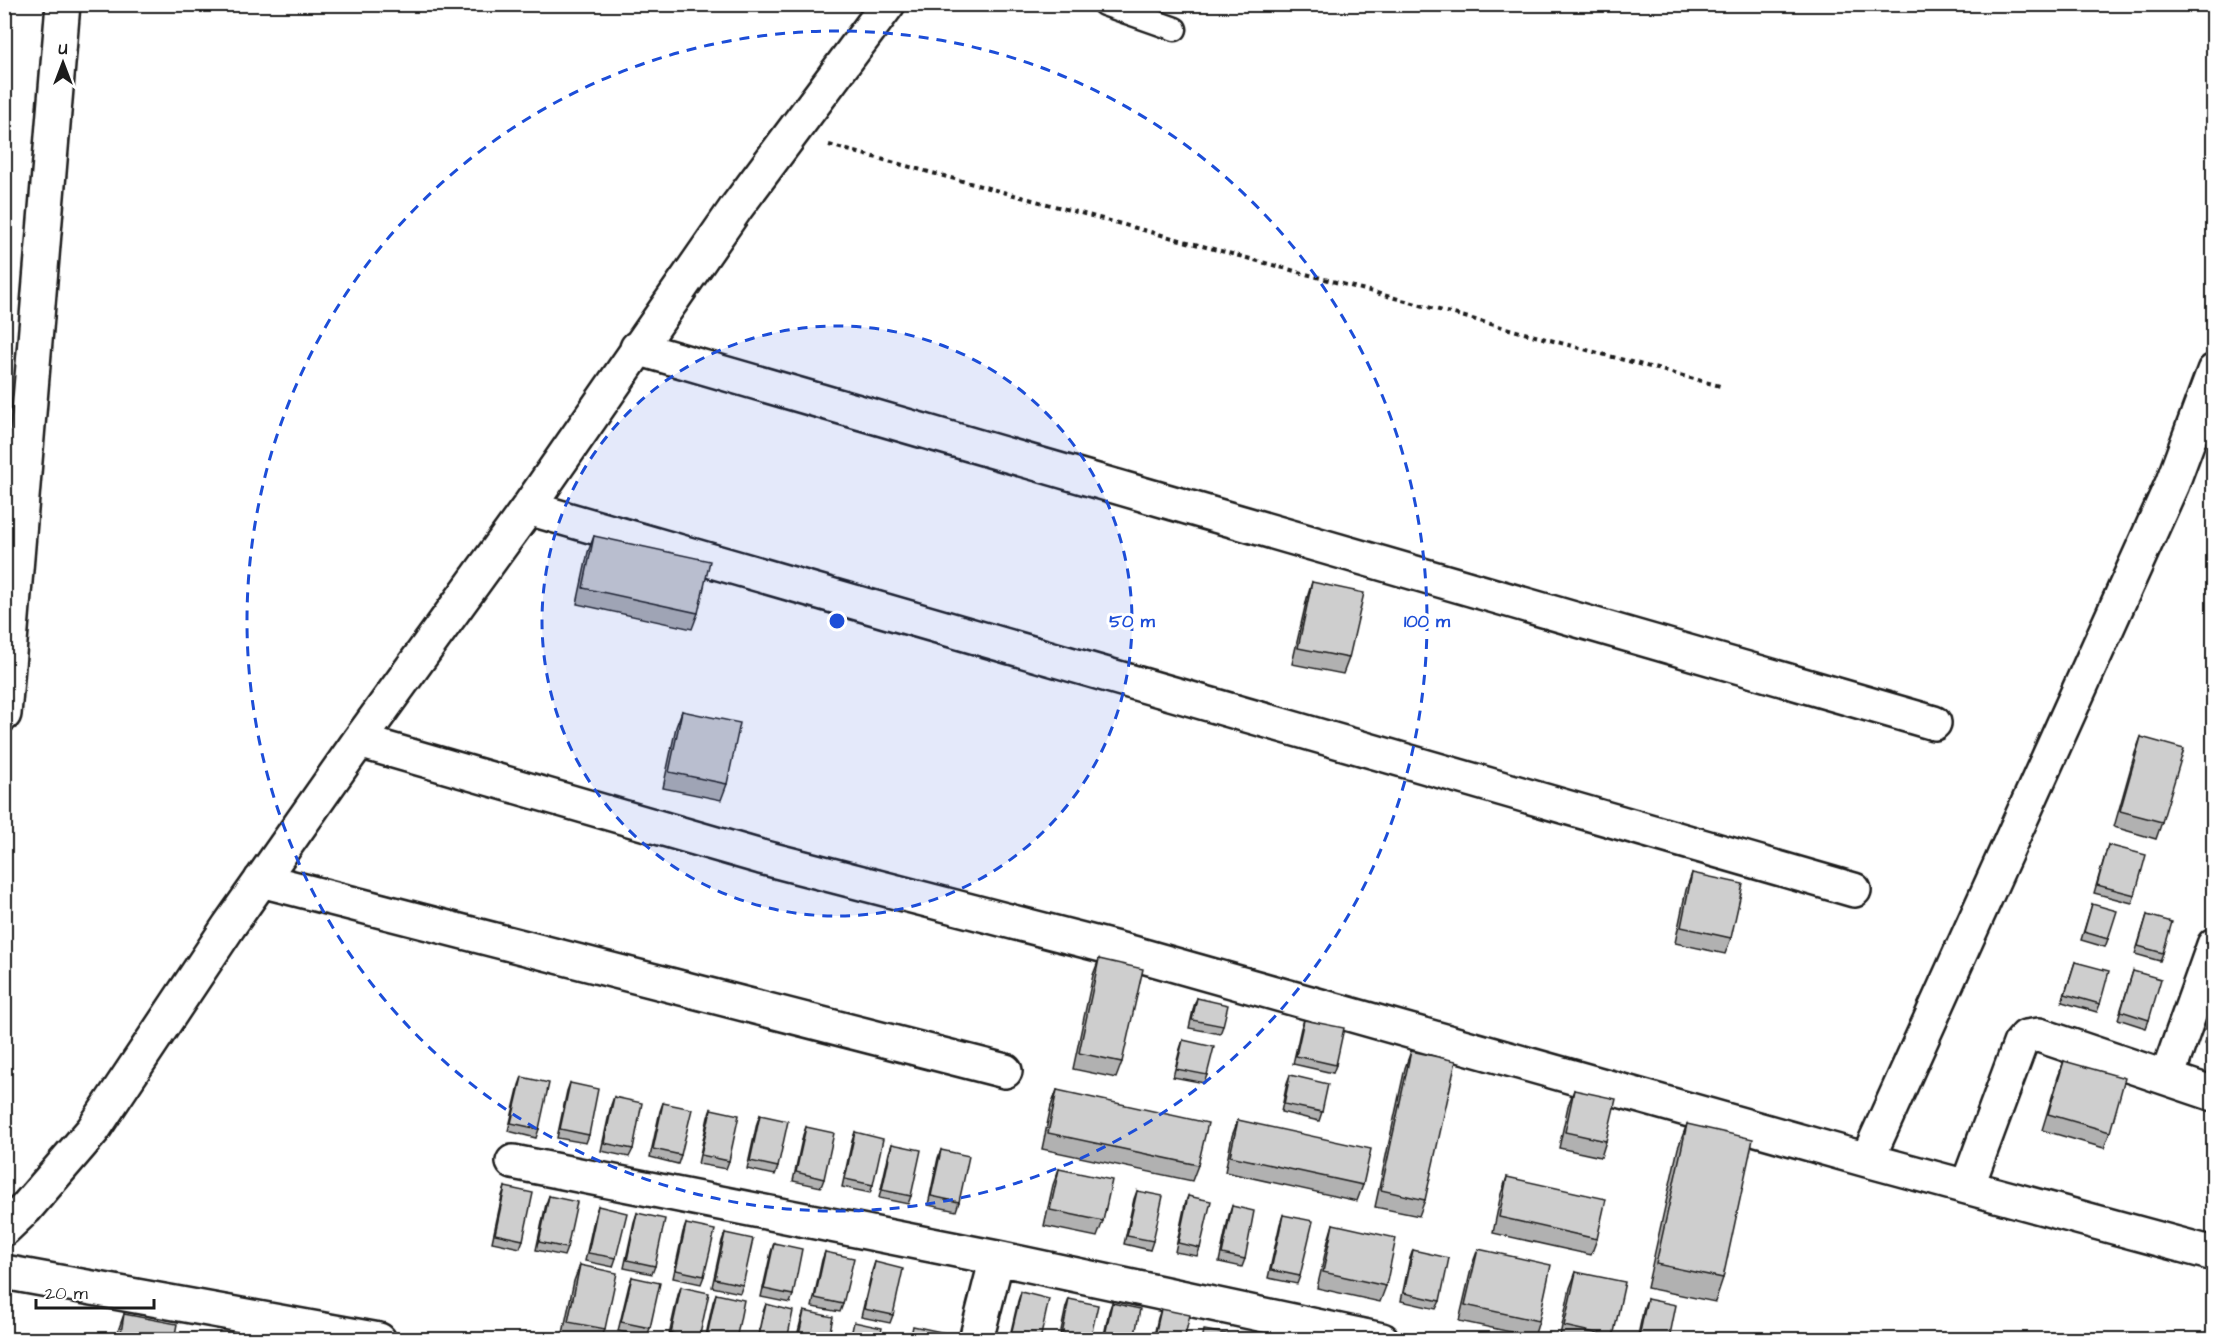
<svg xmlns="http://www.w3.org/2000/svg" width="2218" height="1344" viewBox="0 0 2218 1344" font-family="'Architects Daughter',sans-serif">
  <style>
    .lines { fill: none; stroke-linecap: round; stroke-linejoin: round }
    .lane-casing { stroke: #1c1c1c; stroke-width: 27 }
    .street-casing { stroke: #1c1c1c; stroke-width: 38 }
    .path { stroke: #1c1c1c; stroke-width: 4; stroke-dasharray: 4.5 4.5; stroke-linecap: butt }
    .lane { stroke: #fff; stroke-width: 22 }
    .street { stroke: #fff; stroke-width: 33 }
    .wall { fill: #b1b1b1; stroke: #1c1c1c; stroke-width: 1.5 }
    .building { fill: #cecece; stroke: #1c1c1c; stroke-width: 1.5 }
    .ring { fill: none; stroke: #1d4ed8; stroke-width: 3; stroke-dasharray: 10 8 }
    .centre { fill: #1d4ed8; stroke: #fff; stroke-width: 3 }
    .ring-label { font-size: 18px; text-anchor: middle; font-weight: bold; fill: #1d4ed8; stroke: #fff; stroke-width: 6; stroke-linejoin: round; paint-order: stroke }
  </style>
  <rect width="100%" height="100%" fill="#fff"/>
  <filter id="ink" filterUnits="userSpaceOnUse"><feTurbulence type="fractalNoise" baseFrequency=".0167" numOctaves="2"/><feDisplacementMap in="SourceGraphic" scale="12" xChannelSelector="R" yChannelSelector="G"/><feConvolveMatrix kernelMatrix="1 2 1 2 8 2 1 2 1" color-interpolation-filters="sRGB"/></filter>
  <g filter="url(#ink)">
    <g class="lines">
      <g class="lane-casing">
        <path id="lane" d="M1104 4 1175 29"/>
      </g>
      <g class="street-casing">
        <path id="street" d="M637 348 1934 723
          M528 508 1854 890
          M4 714 63 4
          M359 741 761 857 1129 952 1867 1160 2214 1254
          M261 880 1005 1071
          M2167 1077 2214 945
          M1867 1160 2172 484 2214 371
          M513 1162 997 1258 1382 1340
          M1967 1187 2020 1044 2026 1037 2039 1035 2214 1094
          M4 1229 26 1208 93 1130 229 926 359 741 528 508 736 208 888 4
          M4 1272 379 1340
          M976 1340 997 1258"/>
      </g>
      <path class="path" d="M829 145 1720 386"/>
      <use href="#lane" class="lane"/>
      <use href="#street" class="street"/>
    </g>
    <path class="wall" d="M594 536 698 613 692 629 577 604 588 552Z
      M1312 582 1349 658 1343 674 1292 664 1307 598Z
      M682 711 727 784 721 800 663 788 676 727Z
      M2141 737 2162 822 2156 839 2114 827 2135 753Z
      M2108 845 2135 895 2132 903 2094 893Z
      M1692 873 1731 938 1725 954 1675 943 1686 890Z
      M2092 904 2108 939 2105 947 2081 940Z
      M2147 915 2163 953 2160 961 2135 954Z
      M1099 959 1122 1062 1116 1078 1073 1069 1093 975Z
      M2075 962 2100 1004 2097 1012 2062 1002Z
      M2133 971 2149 1020 2146 1028 2118 1019Z
      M1197 998 1223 1026 1220 1034 1189 1028 1194 1006Z
      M2214 1016V1046L2205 1044Z
      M1304 1020 1336 1065 1333 1073 1293 1064 1301 1028Z
      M1183 1040 1207 1075 1204 1083 1173 1077 1180 1049Z
      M1411 1051 1425 1200 1419 1216 1375 1207 1405 1068Z
      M2064 1061 2110 1132 2104 1148 2042 1130 2058 1077Z
      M1290 1075 1322 1112 1319 1121 1281 1112 1287 1083Z
      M522 1077 539 1129 536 1138 508 1131 519 1085Z
      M570 1083 589 1135 586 1143 557 1138 567 1091Z
      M1057 1090 1198 1165 1192 1181 1042 1149 1051 1106Z
      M1574 1090 1606 1141 1601 1157 1559 1148 1568 1106Z
      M614 1097 633 1149 629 1157 601 1151 611 1105Z
      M663 1103 681 1155 678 1164 650 1157 660 1111Z
      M711 1109 729 1161 726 1169 698 1164 708 1117Z
      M760 1115 778 1167 775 1175 747 1169 757 1123Z
      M1238 1120 1363 1185 1357 1201 1225 1172 1232 1136Z
      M1687 1124 1723 1278 1715 1302 1647 1288 1678 1148Z
      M806 1127 824 1179 821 1187 793 1181 803 1135Z
      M855 1132 873 1185 870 1193 842 1187 852 1141Z
      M892 1144 911 1196 908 1204 879 1198 889 1153Z
      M941 1150 959 1202 956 1211 928 1205 938 1158Z
      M1059 1169 1103 1221 1097 1237 1044 1226 1053 1185Z
      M1507 1177 1597 1239 1591 1255 1493 1233 1501 1194Z
      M505 1187 523 1240 520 1248 492 1242 502 1196Z
      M1137 1191 1153 1241 1150 1250 1124 1244 1134 1199Z
      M549 1196 567 1248 564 1256 536 1250 546 1204Z
      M1188 1196 1200 1248 1197 1256 1175 1252 1185 1204Z
      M598 1206 616 1258 613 1267 585 1261 595 1215Z
      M1232 1206 1245 1259 1242 1267 1219 1262 1229 1215Z
      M637 1213 655 1266 652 1274 624 1268 634 1222Z
      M1283 1215 1300 1276 1297 1284 1268 1278 1280 1224Z
      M686 1224 704 1276 701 1284 673 1278 683 1232Z
      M1333 1224 1386 1286 1380 1302 1317 1288 1328 1241Z
      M725 1233 743 1285 740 1293 712 1287 722 1241Z
      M774 1243 793 1295 790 1303 761 1297 771 1252Z
      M1478 1249 1539 1321 1534 1337 1459 1321 1472 1265Z
      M1413 1250 1440 1301 1436 1309 1401 1301 1410 1258Z
      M825 1252 843 1304 840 1312 812 1307 822 1260Z
      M875 1262 893 1315 890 1323 861 1317 872 1271Z
      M580 1265 605 1329 601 1340H570L562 1338 574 1281Z
      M1576 1272 1613 1337 1612 1340H1559L1570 1288Z
      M632 1277 650 1328 647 1337 618 1331 629 1285Z
      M681 1287 699 1340H668L678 1295Z
      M1021 1292 1040 1340H1009L1018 1301Z
      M716 1294 736 1340H705L713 1302Z
      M1069 1299 1090 1340H1059L1066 1307Z
      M1647 1299 1669 1340H1637L1644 1307Z
      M1112 1303 1134 1340H1103L1109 1311Z
      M766 1304 787 1340H757L763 1312Z
      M1161 1309 1184 1340H1153L1158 1318Z
      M804 1311 828 1340H796L801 1320Z
      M124 1314 174 1340H117L118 1331Z"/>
    <path class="building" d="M594 536 710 561 698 613 583 588Z
      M1312 582 1364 593 1349 658 1298 648Z
      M682 711 740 723 727 784 669 772Z
      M2141 737 2184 749 2162 822 2120 811Z
      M2108 845 2146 855 2135 895 2097 885Z
      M1692 873 1743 884 1731 938 1681 927Z
      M2092 904 2117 911 2108 939 2084 932Z
      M2147 915 2172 922 2163 953 2138 946Z
      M1099 959 1143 969 1122 1062 1079 1053Z
      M2075 962 2109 971 2100 1004 2065 994Z
      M2133 971 2161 979 2149 1020 2121 1011Z
      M1197 998 1228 1005 1223 1026 1192 1020Z
      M2214 1018V1037L2208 1035Z
      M1304 1020 1344 1028 1336 1065 1296 1056Z
      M1183 1040 1214 1047 1207 1075 1176 1069Z
      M1411 1051 1456 1061 1425 1200 1381 1190Z
      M2064 1061 2125 1078 2110 1132 2048 1114Z
      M1290 1075 1328 1084 1322 1112 1284 1104Z
      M522 1077 549 1083 539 1129 511 1123Z
      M570 1083 598 1089 589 1135 560 1129Z
      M1057 1090 1208 1123 1198 1165 1048 1133Z
      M1574 1090 1616 1099 1606 1141 1565 1132Z
      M614 1097 642 1103 633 1149 604 1143Z
      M663 1103 692 1109 681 1155 653 1149Z
      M711 1109 739 1115 729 1161 701 1155Z
      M760 1115 788 1121 778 1167 750 1161Z
      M1238 1120 1371 1149 1363 1185 1230 1156Z
      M1687 1124 1753 1139 1723 1278 1656 1264Z
      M806 1127 834 1133 824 1179 796 1172Z
      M855 1132 883 1139 873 1185 845 1179Z
      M892 1144 921 1150 911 1196 882 1190Z
      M941 1150 969 1156 959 1202 931 1196Z
      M1059 1169 1112 1180 1103 1221 1050 1210Z
      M1507 1177 1606 1199 1597 1239 1499 1217Z
      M505 1187 533 1193 523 1240 495 1234Z
      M1137 1191 1163 1196 1153 1241 1127 1236Z
      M549 1196 577 1202 567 1248 539 1242Z
      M1188 1196 1211 1201 1200 1248 1178 1243Z
      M598 1206 627 1213 616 1258 588 1253Z
      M1232 1206 1254 1211 1245 1259 1222 1254Z
      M637 1213 665 1219 655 1266 627 1260Z
      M1283 1215 1313 1221 1300 1276 1271 1270Z
      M686 1224 715 1230 704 1276 676 1270Z
      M1333 1224 1396 1238 1386 1286 1323 1272Z
      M725 1233 753 1239 743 1285 715 1279Z
      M774 1243 802 1249 793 1295 764 1289Z
      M1478 1249 1551 1265 1539 1321 1465 1305Z
      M1413 1250 1449 1258 1440 1301 1404 1293Z
      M825 1252 854 1258 843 1304 815 1298Z
      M875 1262 903 1269 893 1315 864 1309Z
      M580 1265 617 1273 605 1329 568 1322Z
      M1576 1272 1625 1282 1613 1337 1564 1326Z
      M632 1277 660 1283 650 1328 621 1322Z
      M681 1287 709 1293 699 1339 671 1333Z
      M1021 1292 1049 1299 1040 1340 1010 1339Z
      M716 1294 744 1300 736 1340H706Z
      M1069 1299 1098 1305 1090 1340H1061Z
      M1647 1299 1676 1305 1669 1340H1653L1639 1337Z
      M1112 1303 1140 1309 1134 1340H1104Z
      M766 1304 793 1311 787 1340H758Z
      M1161 1309 1190 1315 1184 1340H1154Z
      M804 1311 833 1317 828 1340H798Z
      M124 1314 177 1324 174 1340H120Z
      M854 1322 882 1328 879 1340H850Z
      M913 1326 946 1333 944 1340H910Z
      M1204 1330 1232 1335 1231 1340H1202Z
      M1253 1335 1272 1340H1252Z"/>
  </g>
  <circle cx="837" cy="621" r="295" fill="#1d4ed8" fill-opacity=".12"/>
  <g class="ring">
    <circle cx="837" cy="621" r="295"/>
    <circle cx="837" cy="621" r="590"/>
  </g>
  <circle cx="837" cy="621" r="9" class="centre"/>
  <g class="ring-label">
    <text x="1132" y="627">50 m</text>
    <text x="1427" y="627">100 m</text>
  </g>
  <rect width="2218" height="1344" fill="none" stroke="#fff" stroke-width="24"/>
  <rect x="12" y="12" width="2194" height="1320" fill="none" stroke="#1c1c1c" stroke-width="2" filter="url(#ink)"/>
  <g transform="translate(63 63)" stroke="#ffffff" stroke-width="4.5" paint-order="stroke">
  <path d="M0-4.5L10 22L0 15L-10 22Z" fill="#1c1c1c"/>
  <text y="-9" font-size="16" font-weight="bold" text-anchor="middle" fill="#1c1c1c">U</text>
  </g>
  <path d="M36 1299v9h118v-9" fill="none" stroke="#1c1c1c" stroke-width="3"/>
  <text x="45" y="1299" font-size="18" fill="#1c1c1c" stroke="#ffffff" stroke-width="4.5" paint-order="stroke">20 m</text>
</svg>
